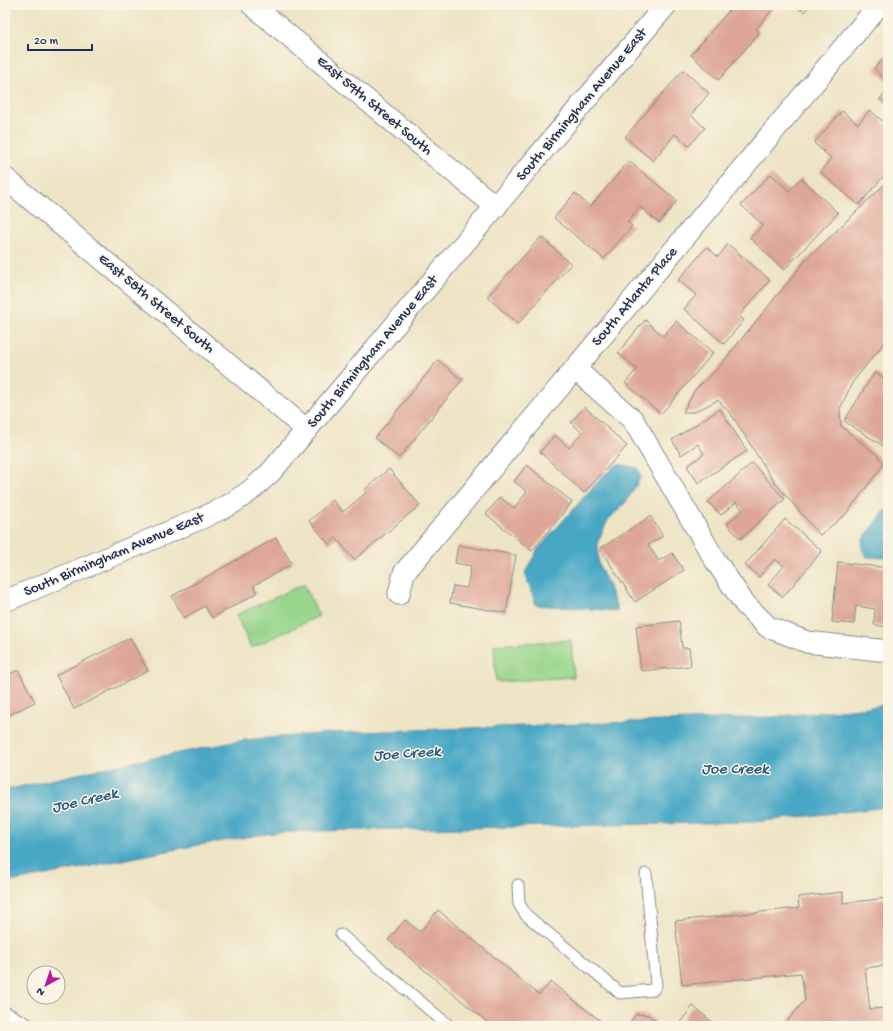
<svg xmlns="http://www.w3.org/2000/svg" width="893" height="1031" viewBox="0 0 893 1031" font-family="'Gochi Hand',sans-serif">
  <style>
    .green { fill: #98d68c; stroke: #5a8275 }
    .water { fill: #46a7c5; stroke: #306b92 }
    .building { fill: #dda696 }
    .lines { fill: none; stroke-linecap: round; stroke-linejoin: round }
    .service-casing { stroke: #848a91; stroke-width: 13 }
    .minor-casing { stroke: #848a91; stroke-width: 23 }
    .service { stroke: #fff; stroke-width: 11 }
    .minor { stroke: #fff; stroke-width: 21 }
    .labels { text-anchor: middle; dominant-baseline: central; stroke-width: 3; stroke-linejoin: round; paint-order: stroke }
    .street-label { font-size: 15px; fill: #1b2f5e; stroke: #fcf5e5 }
    .water-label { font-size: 16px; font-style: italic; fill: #2a5982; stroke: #fcf5e5 }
  </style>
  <rect width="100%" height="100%" fill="#fcf5e5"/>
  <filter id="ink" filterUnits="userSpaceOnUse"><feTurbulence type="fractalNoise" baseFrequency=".025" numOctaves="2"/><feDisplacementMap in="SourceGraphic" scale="8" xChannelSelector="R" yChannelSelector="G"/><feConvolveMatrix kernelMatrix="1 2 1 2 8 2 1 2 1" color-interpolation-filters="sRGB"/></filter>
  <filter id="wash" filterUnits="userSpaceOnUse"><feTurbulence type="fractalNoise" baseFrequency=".012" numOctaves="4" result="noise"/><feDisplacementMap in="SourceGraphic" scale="16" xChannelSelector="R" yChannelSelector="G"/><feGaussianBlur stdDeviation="0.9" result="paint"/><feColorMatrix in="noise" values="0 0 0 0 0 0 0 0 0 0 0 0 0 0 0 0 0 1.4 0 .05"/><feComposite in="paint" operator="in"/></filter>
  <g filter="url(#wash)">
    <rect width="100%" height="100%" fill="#ede4c4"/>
    <path class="green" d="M304 584 319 616 251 648 236 615Z
      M571 640 574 677 496 682 494 645Z"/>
    <path class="water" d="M617 464 638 468 641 477 626 502 608 520 598 541V563L609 587 618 611 536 605 525 573 538 549 602 477Z
      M888 510V558L867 557 862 550 863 539 885 511Z
      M888 705V807L754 822 315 831 272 833 198 845 5 883V790L123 764 244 740 332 733 773 717Z"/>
    <g id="blocks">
      <path class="building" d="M734 5H769L773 9 756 29 759 33 719 80 691 55Z
        M796 5H810L804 12Z
        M888 53V82L874 69Z
        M683 70 709 93 691 115 705 128 689 146 675 134 653 161 625 137Z
        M888 90V105L880 99Z
        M870 110 888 126V171L859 205 820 172 831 158 814 143 842 111 858 124Z
        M629 161 677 201 659 223 640 207 627 222 632 226 604 259 554 218 575 193 590 207Z
        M771 174 789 191 801 178 838 213 784 270 750 238 763 225 741 205Z
        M888 181V338L852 383 840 409 841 426 877 455 884 464 846 514 820 535 775 483 731 414 718 400 694 412H683L695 390 718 368 805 261Z
        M541 237 571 264 518 324 487 297Z
        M728 244 770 280 739 316 744 320 724 344 684 309 696 295 678 280 707 247 718 257Z
        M645 320 663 336 676 321 713 353 661 414 625 383 637 369 618 353Z
        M438 360 462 380 399 458 375 438Z
        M875 372 888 380V449L844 421Z
        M585 407 627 446 584 493 540 452 555 435 569 448 582 433 571 422Z
        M720 409 747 451 698 483 687 466 704 454 698 444 681 455 672 440Z
        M752 463 785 499 740 539 727 524 743 510 736 502 721 515 708 502Z
        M527 465 572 502 532 551 486 514 500 497 514 508 527 492 514 481Z
        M389 469 420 505 354 560 336 538 329 544 309 521 333 500 343 512 366 493 364 490Z
        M650 516 663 536 648 545 659 561 672 553 684 570 635 602 600 549Z
        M785 519 822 551 783 597 768 585 784 566 775 559 759 577 745 565Z
        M276 538 292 564 253 586 257 593 212 618 205 606 184 618 172 596Z
        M458 545 516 555 506 613 450 603 453 586 467 588 471 566 455 563Z
        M838 562 888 568V627L874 625 875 609 856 606 854 624 832 622Z
        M679 621 682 648H689L691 666 641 671 636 626Z
        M130 638 148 671 74 709 56 675Z
        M18 670 35 702 5 717V676Z
        M843 892V903L888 898V965L865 968 870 1009 888 1008V1026H783L805 1000 801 973 682 985 675 921 799 908 798 897Z
        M438 910 539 995 551 982 607 1026H492L388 940 405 920 420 932Z
        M693 1006 717 1026H677Z
        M636 1014 648 1015 655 1021 657 1026H629V1024Z"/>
    </g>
  </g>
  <g filter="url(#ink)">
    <use href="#blocks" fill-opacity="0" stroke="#848a91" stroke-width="1"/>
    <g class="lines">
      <g class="service-casing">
        <path id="service" d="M518 885 519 904 526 915 613 987 620 993 653 990 656 985 646 874
          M341 935 449 1026
          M5 1012 31 1026"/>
      </g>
      <g class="minor-casing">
        <path id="minor" d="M252 5 496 207
          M5 178 307 430
          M575 369 633 420 715 560 744 603 768 627 807 642 888 651
          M399 594 404 573 879 5
          M5 601 202 518 231 504 250 491 270 473 666 5"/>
      </g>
      <use href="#service" class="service"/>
      <use href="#minor" class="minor"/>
    </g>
  </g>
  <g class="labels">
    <g class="street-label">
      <text transform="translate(582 105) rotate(-50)">South Birmingham Avenue East</text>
      <text transform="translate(374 106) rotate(40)">East 59th Street South</text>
      <text transform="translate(635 297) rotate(-50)">South Atlanta Place</text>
      <text transform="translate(156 304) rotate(40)">East 58th Street South</text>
      <text transform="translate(373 352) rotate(-50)">South Birmingham Avenue East</text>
      <text transform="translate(114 555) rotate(-23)">South Birmingham Avenue East</text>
    </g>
    <g class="water-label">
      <text transform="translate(407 755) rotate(-4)">Joe Creek</text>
      <text x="735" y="770">Joe Creek</text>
      <text transform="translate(85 802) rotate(-13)">Joe Creek</text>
    </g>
  </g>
  <rect width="893" height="1031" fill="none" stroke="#fcf5e5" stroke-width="20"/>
  <g transform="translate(46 985) rotate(220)"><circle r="19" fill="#fcf5e5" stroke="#a2a6af"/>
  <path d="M0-3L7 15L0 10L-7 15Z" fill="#b5179e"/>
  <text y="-6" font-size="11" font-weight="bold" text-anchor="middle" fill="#1b2f5e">N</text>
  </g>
  <path d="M28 44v6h64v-6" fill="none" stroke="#1b2f5e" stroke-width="2"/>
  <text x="34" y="44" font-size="12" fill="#1b2f5e" stroke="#fcf5e5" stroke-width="3" paint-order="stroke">20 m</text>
</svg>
